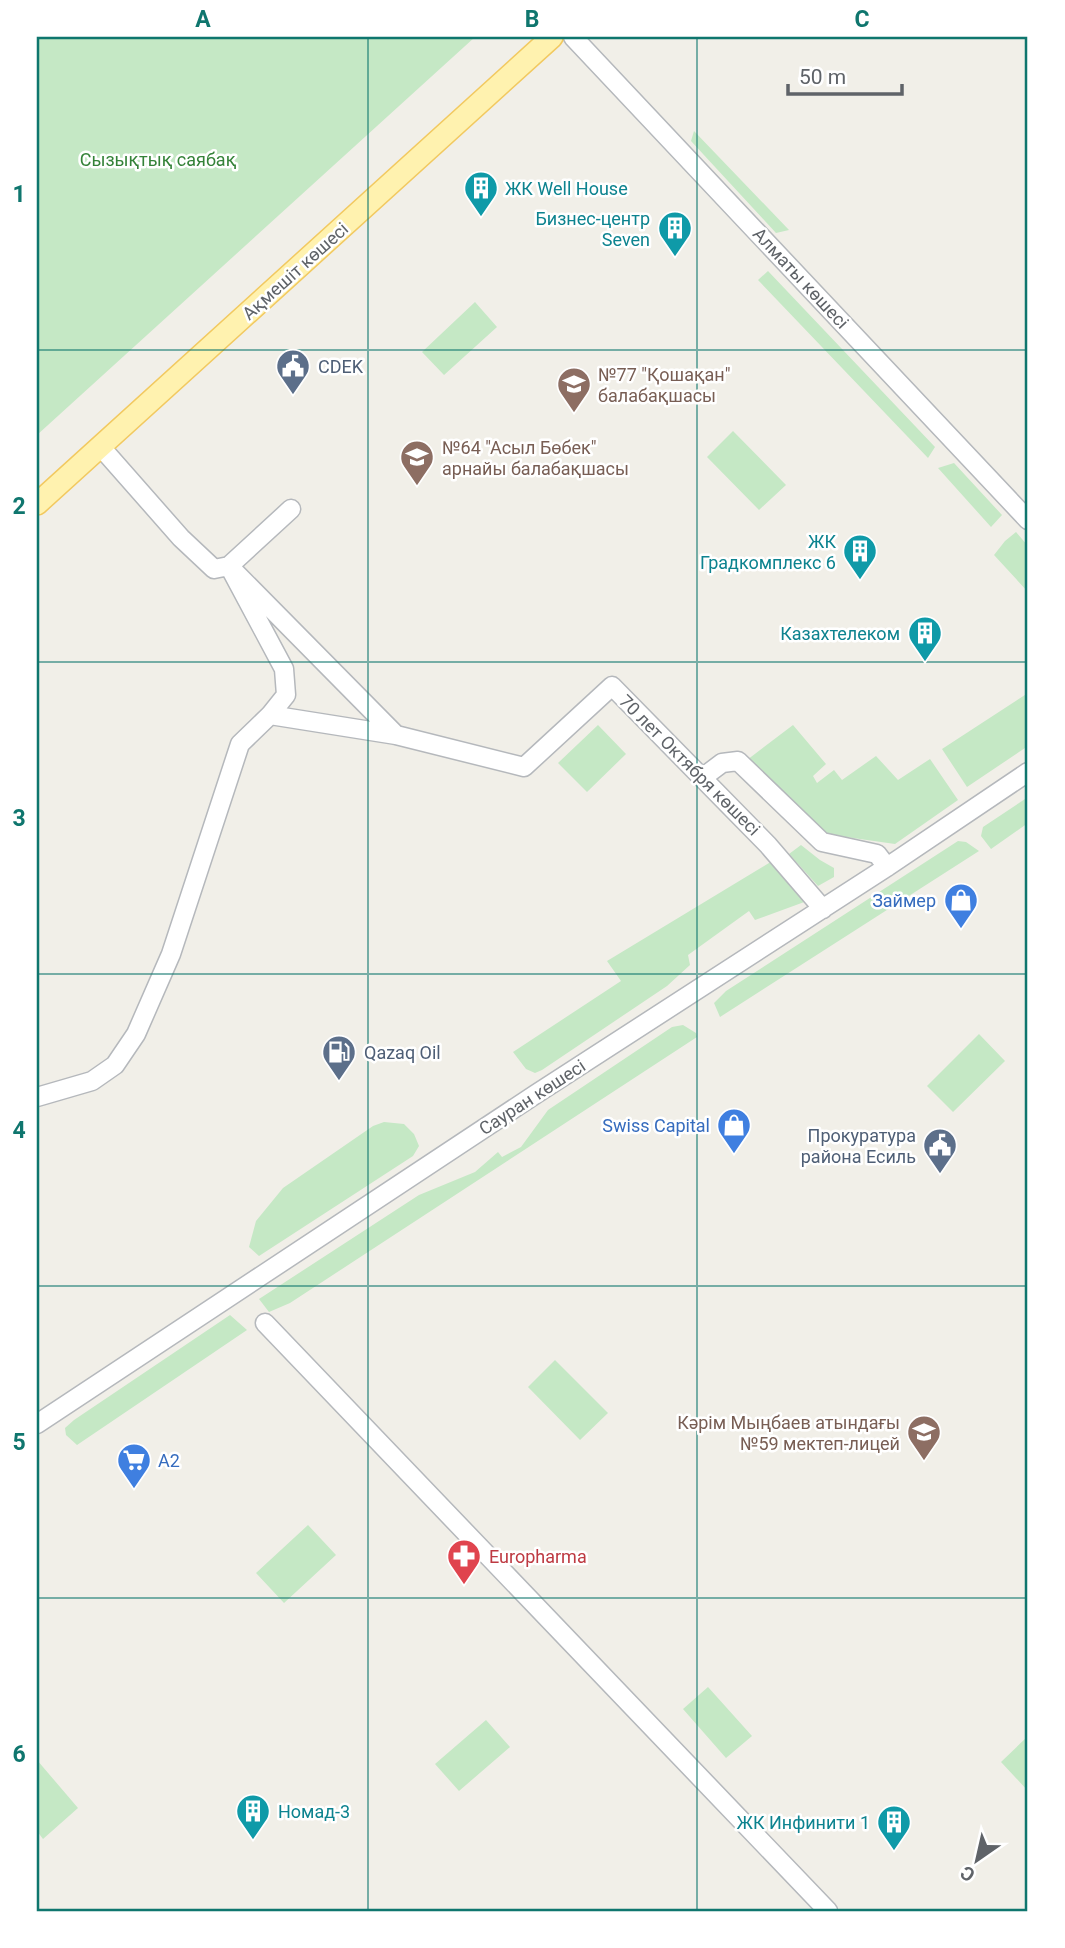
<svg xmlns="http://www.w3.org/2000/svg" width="1065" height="1948" viewBox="0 0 1065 1948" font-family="Roboto,sans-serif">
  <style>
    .green { fill: #c5e8c5 }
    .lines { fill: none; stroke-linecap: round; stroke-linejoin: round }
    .minor-casing { stroke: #b5b8bc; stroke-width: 21 }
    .major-casing { stroke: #f2c960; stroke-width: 24 }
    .minor { stroke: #fff; stroke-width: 18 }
    .major { stroke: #fff2af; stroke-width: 21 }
    .grid { fill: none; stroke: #0f766e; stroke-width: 2; stroke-opacity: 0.55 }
    .labels { text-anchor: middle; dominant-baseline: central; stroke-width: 5; stroke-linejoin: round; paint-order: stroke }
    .park-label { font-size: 18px; fill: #348238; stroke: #fff }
    .culture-label { font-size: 18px; fill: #0d838f; stroke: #fff; text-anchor: end }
    .street-label { font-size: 18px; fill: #5f6368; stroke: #fff }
    .service-label { font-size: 18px; fill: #4e5e75; stroke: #fff; text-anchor: start }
    .education-label { font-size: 18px; fill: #785e54; stroke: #fff; text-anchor: start }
    .shop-label { font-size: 18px; fill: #366cbe; stroke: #fff; text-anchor: end }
    .health-label { font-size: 18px; fill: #be3a42; stroke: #fff; text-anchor: start }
    .neatline { fill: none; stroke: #0f766e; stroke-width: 2.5 }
    .grid-label { font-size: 23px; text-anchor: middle; font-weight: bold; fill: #0f766e }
  </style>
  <rect width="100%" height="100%" fill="#f1efe8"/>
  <path class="green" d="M37 37H475L37 435Z
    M694 131 789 230 776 233 691 141Z
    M768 271 935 447 928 458 758 280Z
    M475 302 497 327 444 375 422 352Z
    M733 431 786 485 759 510 707 457Z
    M954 463 1002 515 991 527 938 468Z
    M1016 532 1028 546V592L994 555 1005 541Z
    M1028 693V746L967 787 942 749Z
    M598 725 626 754 587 792 558 763Z
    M793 725 826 764 813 776 817 783 834 770 842 780 876 756 898 780 930 759 958 800 895 844 825 834 747 760Z
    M1028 797V823L991 849 981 836 983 827Z
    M958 841 966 842 979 851 720 1017 714 1003 726 991Z
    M801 845 820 860 834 868V877L818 886 789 854Z
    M774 860 807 901 755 920 749 911 688 955 690 965 667 986 542 1070 535 1073 526 1069 513 1052 621 981 607 961Z
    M683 1025 696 1033 697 1037 290 1303 269 1312 259 1299 419 1195 475 1172 498 1152 502 1157 521 1147 548 1110 672 1027Z
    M979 1034 1005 1061 953 1112 927 1086Z
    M384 1122 404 1124 414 1134 419 1146 413 1156 259 1256 249 1247 256 1221 283 1188 373 1126Z
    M230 1315 247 1330 77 1445 66 1435 65 1428 74 1420Z
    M555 1360 608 1413 580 1440 528 1387Z
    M308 1525 336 1555 284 1603 256 1573Z
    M708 1687 752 1736 726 1758 683 1709Z
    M486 1720 510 1747 459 1791 435 1764Z
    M1028 1736V1791L1001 1762Z
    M37 1760 78 1808 43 1839 37 1831Z"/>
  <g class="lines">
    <g class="minor-casing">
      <path id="minor" d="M573 37 1028 520
        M291 509 229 566 396 735
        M270 715 396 735 524 767 612 686 768 845 823 909
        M702 778 722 763 738 761 822 842 877 854 887 867
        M37 1097 92 1081 115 1065 136 1034 171 954 240 744 270 715 286 695 284 669 229 566 214 569 181 538 100 446
        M265 1323 828 1911
        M37 1424 536 1094 887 867 1028 772"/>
    </g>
    <g class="major-casing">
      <path id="major" d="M37 504 552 37"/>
    </g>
    <use href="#minor" class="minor"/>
    <use href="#major" class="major"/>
  </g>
  <path class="grid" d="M368 37V1911M697 37V1911M37 350H1028M37 662H1028M37 974H1028M37 1286H1028M37 1598H1028"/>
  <defs>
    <g id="building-pin" transform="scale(1.75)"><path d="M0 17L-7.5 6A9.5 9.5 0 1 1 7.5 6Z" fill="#0f9aa8" stroke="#fff"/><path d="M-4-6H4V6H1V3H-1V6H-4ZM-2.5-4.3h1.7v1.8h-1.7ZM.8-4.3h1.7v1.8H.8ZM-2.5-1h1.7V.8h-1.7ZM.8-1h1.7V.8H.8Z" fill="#fff"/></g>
    <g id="civic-pin" transform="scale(1.75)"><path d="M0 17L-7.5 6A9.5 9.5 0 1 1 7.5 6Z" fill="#5c6f8a" stroke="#fff"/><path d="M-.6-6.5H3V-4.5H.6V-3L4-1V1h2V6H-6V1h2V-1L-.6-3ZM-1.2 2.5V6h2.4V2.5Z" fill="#fff"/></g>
    <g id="school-pin" transform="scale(1.75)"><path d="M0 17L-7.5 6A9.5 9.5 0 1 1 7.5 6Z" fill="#8d6e63" stroke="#fff"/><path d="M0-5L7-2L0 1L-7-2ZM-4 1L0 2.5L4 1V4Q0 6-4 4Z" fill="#fff"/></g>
    <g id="shop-pin" transform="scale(1.75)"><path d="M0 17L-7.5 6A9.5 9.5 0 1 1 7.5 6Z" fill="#3f7fe0" stroke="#fff"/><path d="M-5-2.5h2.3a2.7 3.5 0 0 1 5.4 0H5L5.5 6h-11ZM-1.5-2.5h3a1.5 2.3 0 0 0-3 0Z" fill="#fff"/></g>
    <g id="fuel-pin" transform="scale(1.75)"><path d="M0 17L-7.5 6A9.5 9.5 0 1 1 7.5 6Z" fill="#5c6f8a" stroke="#fff"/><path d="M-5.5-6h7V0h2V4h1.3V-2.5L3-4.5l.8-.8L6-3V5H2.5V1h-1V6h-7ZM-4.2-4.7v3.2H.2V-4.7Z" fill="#fff"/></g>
    <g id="supermarket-pin" transform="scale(1.75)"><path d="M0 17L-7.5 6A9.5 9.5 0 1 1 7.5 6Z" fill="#3f7fe0" stroke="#fff"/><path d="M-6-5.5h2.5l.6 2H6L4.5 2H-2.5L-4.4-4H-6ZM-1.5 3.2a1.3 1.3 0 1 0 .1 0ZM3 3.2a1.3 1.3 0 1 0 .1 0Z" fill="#fff"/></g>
    <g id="pharmacy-pin" transform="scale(1.75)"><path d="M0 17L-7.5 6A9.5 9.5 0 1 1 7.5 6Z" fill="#e0444e" stroke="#fff"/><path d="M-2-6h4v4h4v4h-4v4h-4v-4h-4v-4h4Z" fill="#fff"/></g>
  </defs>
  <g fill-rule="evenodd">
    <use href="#building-pin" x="481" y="188"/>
    <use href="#building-pin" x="675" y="228"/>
    <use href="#civic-pin" x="293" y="366"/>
    <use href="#school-pin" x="574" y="384"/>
    <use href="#school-pin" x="417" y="457"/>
    <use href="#building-pin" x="860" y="551"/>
    <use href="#building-pin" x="925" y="633"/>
    <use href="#shop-pin" x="961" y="900"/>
    <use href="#fuel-pin" x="339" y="1052"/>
    <use href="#shop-pin" x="734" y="1125"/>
    <use href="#civic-pin" x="940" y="1145"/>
    <use href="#school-pin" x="924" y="1432"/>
    <use href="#supermarket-pin" x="134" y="1460"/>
    <use href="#pharmacy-pin" x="464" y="1556"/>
    <use href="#building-pin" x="253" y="1811"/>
    <use href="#building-pin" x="894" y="1822"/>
  </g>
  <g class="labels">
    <g class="park-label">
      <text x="158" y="159">Сызықтық саябақ</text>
    </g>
    <g class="culture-label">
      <text x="505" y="188" text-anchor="start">ЖК Well House</text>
      <text x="650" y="218">Бизнес-центр<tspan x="650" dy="21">Seven</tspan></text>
      <text x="836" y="541">ЖК<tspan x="836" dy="21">Градкомплекс 6</tspan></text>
      <text x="900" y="633">Казахтелеком</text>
      <text x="278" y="1811" text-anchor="start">Номад-3</text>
      <text x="870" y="1822">ЖК Инфинити 1</text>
    </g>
    <g class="street-label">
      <text transform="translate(295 271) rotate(-42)">Ақмешіт көшесі</text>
      <text transform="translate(801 278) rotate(47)">Алматы көшесі</text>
      <text transform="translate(690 765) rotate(45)">70 лет Октября көшесі</text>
      <text transform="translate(532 1097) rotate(-33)">Сауран көшесі</text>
    </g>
    <g class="service-label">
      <text x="318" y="366">CDEK</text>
      <text x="364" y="1052">Qazaq Oil</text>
      <text x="916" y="1135" text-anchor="end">Прокуратура<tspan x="916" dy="21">района Есиль</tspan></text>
    </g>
    <g class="education-label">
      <text x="598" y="374">№77 "Қошақан"<tspan x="598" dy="21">балабақшасы</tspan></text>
      <text x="442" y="447">№64 "Асыл Бөбек"<tspan x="442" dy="21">арнайы балабақшасы</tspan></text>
      <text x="900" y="1422" text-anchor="end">Кәрім Мыңбаев атындағы<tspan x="900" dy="21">№59 мектеп-лицей</tspan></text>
    </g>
    <g class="shop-label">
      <text x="936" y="900">Займер</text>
      <text x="710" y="1125">Swiss Capital</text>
      <text x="158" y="1460" text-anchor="start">А2</text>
    </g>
    <g class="health-label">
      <text x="489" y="1556">Europharma</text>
    </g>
  </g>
  <rect width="1065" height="1948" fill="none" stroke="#ffffff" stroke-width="77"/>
  <g transform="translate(977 1860) rotate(214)" stroke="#ffffff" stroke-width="5" paint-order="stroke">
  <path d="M0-5L12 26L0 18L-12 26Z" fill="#5f6368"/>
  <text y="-10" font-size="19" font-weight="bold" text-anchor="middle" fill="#5f6368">С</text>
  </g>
  <path d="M788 84v10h114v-10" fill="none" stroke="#5f6368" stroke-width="3.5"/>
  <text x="799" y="84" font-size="21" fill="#5f6368" stroke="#ffffff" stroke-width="5" paint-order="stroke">50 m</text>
  <rect x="38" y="38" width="988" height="1872" class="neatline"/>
  <g class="grid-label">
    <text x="203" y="27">A</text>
    <text x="532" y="27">B</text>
    <text x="862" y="27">C</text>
    <text x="19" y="202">1</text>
    <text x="19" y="514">2</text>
    <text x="19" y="826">3</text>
    <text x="19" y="1138">4</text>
    <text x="19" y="1450">5</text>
    <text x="19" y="1762">6</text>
  </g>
</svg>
